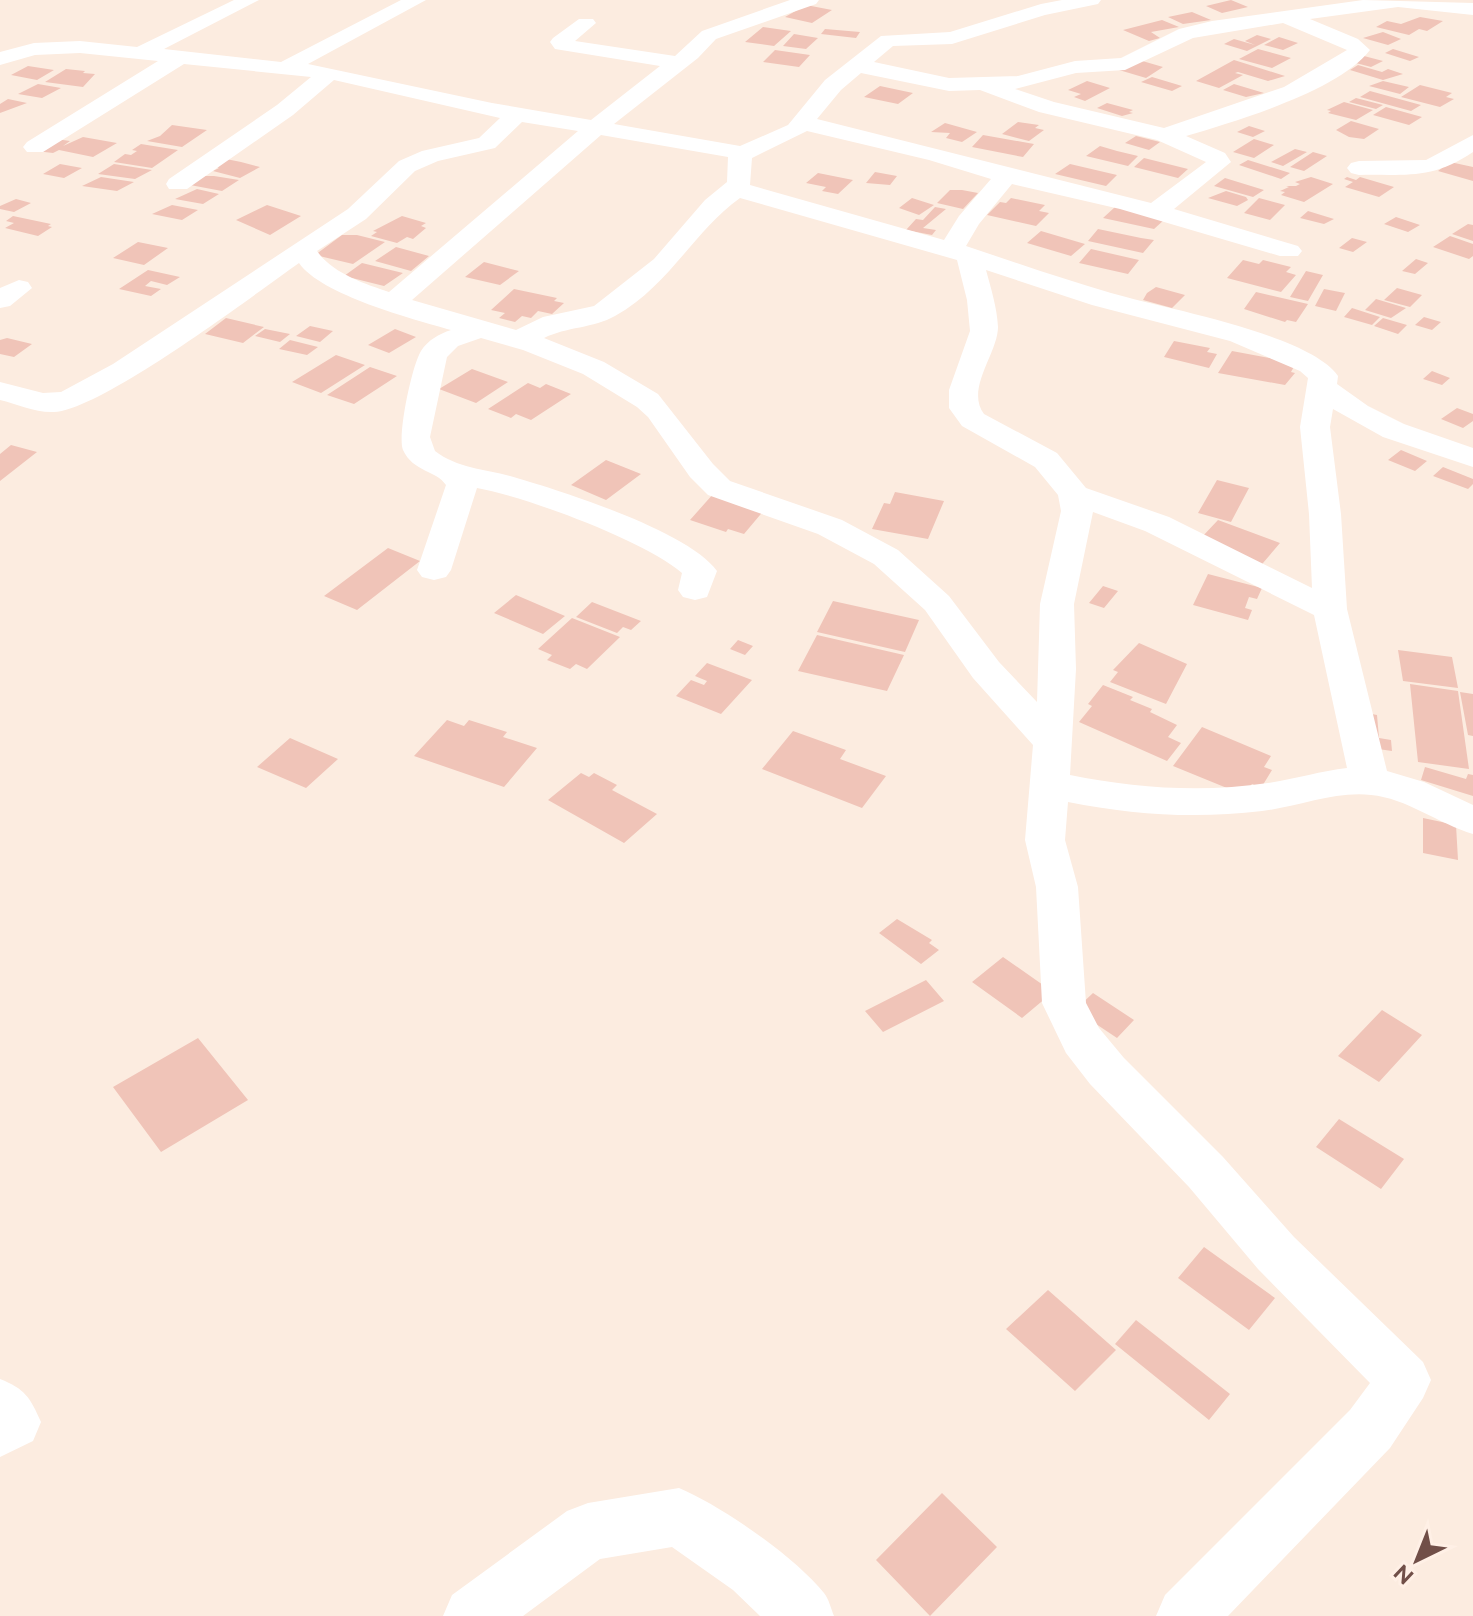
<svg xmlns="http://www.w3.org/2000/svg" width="1473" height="1616" viewBox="0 0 1473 1616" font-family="Raleway,sans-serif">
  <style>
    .building { fill: #f0c4b8 }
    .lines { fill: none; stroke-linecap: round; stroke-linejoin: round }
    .minor { fill: #fff; fill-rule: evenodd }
  </style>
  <rect width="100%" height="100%" fill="#fcece0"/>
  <path class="building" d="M1231 0 1248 7 1222 13 1206 6Z
    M806 5 832 10 812 23 785 17Z
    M1192 12 1211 20 1183 24 1168 17Z
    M1420 17 1443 21 1427 31 1419 29 1409 35 1376 27 1387 21 1401 24Z
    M1162 20 1179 27 1151 32 1160 38 1149 41 1123 30Z
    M763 27 791 31 774 46 745 42Z
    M825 29 860 32 856 38 821 34Z
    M1383 32 1401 39 1388 45 1363 38Z
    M794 34 818 38 806 49 783 46Z
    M1257 35 1271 39 1247 51 1224 44 1234 39 1255 45 1245 41Z
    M1279 37 1298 43 1283 50 1264 45Z
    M1258 49 1291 58 1272 68 1239 59Z
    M1393 49 1419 57 1410 61 1385 53Z
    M775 50 810 55 799 67 763 62Z
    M1364 56 1383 61 1371 67 1352 62Z
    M1139 60 1163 67 1146 78 1119 70Z
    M1234 60 1250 65 1285 76 1268 81 1238 72 1235 73 1243 75 1219 88 1196 81Z
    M1358 65 1382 72 1388 69 1403 74 1383 80 1350 70Z
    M28 66 54 70 37 80 11 75Z
    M66 69 85 71 83 73 95 74 83 87 45 82Z
    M1152 77 1182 86 1172 91 1141 82Z
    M1087 81 1110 88 1085 101 1074 97 1081 94 1068 90Z
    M1383 81 1409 87 1400 94 1369 86Z
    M38 84 61 88 42 98 18 94Z
    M1234 84 1264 93 1246 97 1223 90Z
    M1420 85 1452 93 1446 97 1454 99 1440 107 1401 97Z
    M880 86 913 93 898 104 864 97Z
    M1370 91 1421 105 1411 111 1360 97Z
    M1356 98 1383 105 1376 109 1349 102Z
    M8 99 27 103 0 113V104Z
    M1344 102 1373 110 1356 120 1328 113 1331 111 1327 110Z
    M1107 103 1133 110 1129 112 1133 113 1122 116 1097 108Z
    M1386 107 1422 117 1409 125 1373 115Z
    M1351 121 1379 129 1364 139 1349 137 1336 130Z
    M1018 122 1039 125 1035 128 1044 130 1029 141 1002 134Z
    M945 123 977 132 962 142 946 138 950 133 931 132Z
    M172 125 207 130 182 147 147 141 160 136Z
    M1249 126 1265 131 1253 137 1237 132Z
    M983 135 1034 144 1023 157 972 147Z
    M1136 136 1160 142 1149 150 1125 143Z
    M83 137 117 143 93 157 59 150 53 153 36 151 56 139 70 141 63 146Z
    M1254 139 1274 145 1254 158 1233 152Z
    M141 144 178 150 152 168 114 162 125 154 131 155 137 151 132 150Z
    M1100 146 1117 151 1138 156 1128 166 1086 156Z
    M1295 149 1307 152 1283 166 1271 162Z
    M1313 152 1327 156 1304 171 1290 167Z
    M1144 158 1188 169 1178 178 1134 167Z
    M226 159 241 162 260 167 240 178 213 171 219 168 213 166Z
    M1248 160 1290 173 1281 179 1239 165Z
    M1450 162 1473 167V181L1438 171Z
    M60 164 82 168 64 178 43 174Z
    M114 164 152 170 135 179 98 174Z
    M1070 164 1117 175 1106 186 1055 174Z
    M875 172 897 176 890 185 866 183Z
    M818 173 853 180 838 194 822 191 826 187 806 183Z
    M203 176H214L239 180 222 191 190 185Z
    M101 177 134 182 117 191 82 186Z
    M1311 177 1333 184 1304 202 1281 195 1285 192 1280 191 1289 187 1286 186H1296L1300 184 1295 182Z
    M1347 177 1356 180 1360 177 1394 187 1379 197 1345 187 1353 182 1344 179Z
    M1225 178 1264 190 1253 197 1214 186Z
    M197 189 219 194 203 204 175 199Z
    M950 190H962L978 193 963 209 937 203Z
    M1226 191 1246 197 1248 200 1237 206 1208 198Z
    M912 198 934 205 919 215 899 208Z
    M1011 198 1045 205 1039 211 1049 213 1036 226 987 215 1000 202 1006 203Z
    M1259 198 1285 205 1270 220 1244 213Z
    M16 199 31 203 14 212 0 209V206Z
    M172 205 198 210 182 220 152 214Z
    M267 205 301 216 270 235 236 220Z
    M935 207 946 209 923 228 936 230 932 235 906 230 916 219 923 220Z
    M1115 207 1164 220 1154 229 1103 218Z
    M1308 211 1334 219 1324 224 1300 218Z
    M13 216 51 224 48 226 52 227 38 236 5 228 14 223 6 221Z
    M402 216 426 223 421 226 426 228 413 239 407 237 397 243 371 236 377 232 373 231Z
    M1396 217 1420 225 1408 232 1384 224Z
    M1468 224 1473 225V241L1452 234Z
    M1098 229 1141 238 1154 240 1143 253 1088 241Z
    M1041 231 1085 244 1071 256 1027 243Z
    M342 235H357L385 242 353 264 315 255Z
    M1450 236 1473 244V256L1469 259 1433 247Z
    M1352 238 1367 242 1353 252 1339 248Z
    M138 242 168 248 144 265 113 258Z
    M396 247 429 256 411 271 375 261Z
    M1091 249 1139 260 1128 274 1079 263Z
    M1416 259 1428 263 1415 274 1402 271Z
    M1243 260 1259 264 1263 260 1291 267 1286 272 1296 275 1281 292 1227 278Z
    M484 262 519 271 500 285 465 277Z
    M362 263 403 273 384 286 344 276Z
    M148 270 180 277 167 285 151 281 145 286 161 289 151 296 119 289Z
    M1306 271 1323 275 1308 301 1290 297Z
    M1156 287 1185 295 1172 308 1143 300 1147 293Z
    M1397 288 1422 295 1410 307 1384 300Z
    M514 289 557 298 554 301 564 303 552 314 538 311 531 318 522 316 515 322 499 318 505 313 491 310Z
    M1324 289 1345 293 1336 311 1315 306Z
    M1256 292 1308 304 1296 322 1287 320 1285 322 1244 309Z
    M1376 299 1406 308 1391 318 1365 310Z
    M1352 308 1380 317 1372 325 1344 317Z
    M1424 317 1441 322 1432 330 1415 325Z
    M226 318 264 327 243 343 205 334Z
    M1383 318 1407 325 1398 334 1374 326Z
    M310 326 333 331 320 342 296 336Z
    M265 329 290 334 280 342 255 336Z
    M395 329 416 337 389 353 368 345Z
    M7 338 32 344 14 357 0 354V340Z
    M290 340 318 347 307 355 279 349Z
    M1174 341 1210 348 1207 352 1217 354 1209 368 1164 357Z
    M1232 351 1296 363 1291 372 1295 373 1285 385 1218 373Z
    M336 355 365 365 321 393 292 382Z
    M370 367 397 376 354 404 327 395Z
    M472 369 508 382 476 403 439 389Z
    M1432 371 1450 378 1442 385 1423 379Z
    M528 383 540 388 546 384 571 394 531 420 516 414 511 418 488 409Z
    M1457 408 1473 414V421L1463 428 1441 419Z
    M11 445 37 452 0 481V454Z
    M1401 450 1427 461 1415 471 1388 460Z
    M606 460 641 474 606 500 571 485Z
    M1443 467 1473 479V484L1468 489 1433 476Z
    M1217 480 1249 488 1231 522 1198 513Z
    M895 492 944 501 928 539 872 529 884 503 890 504Z
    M714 493 766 508 744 534 728 529 726 532 690 520Z
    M1218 520 1280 543 1257 570 1201 538Z
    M388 548 420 561 357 610 324 596Z
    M1208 574 1262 588 1257 599 1249 597 1245 608 1252 610 1248 620 1193 605Z
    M1103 586 1118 591 1104 608 1089 603Z
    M516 595 565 616 543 634 494 613Z
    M833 601 919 620 905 652 817 632Z
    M592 602 641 621 631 630 623 627 617 633 576 617Z
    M572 618 620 637 587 669 576 664 570 669 547 660 552 655 538 649Z
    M817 635 904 655 887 691 798 671Z
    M738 640 753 646 745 655 730 649Z
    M1139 643 1187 664 1166 704 1110 682 1118 672 1113 670Z
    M1398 650 1452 657 1458 688 1403 681Z
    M707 663 752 680 721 714 676 696 691 680 704 685 707 681 695 676Z
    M1410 684 1458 691 1469 769 1418 762Z
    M1103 685 1133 697 1130 700 1152 709 1150 712 1177 725 1168 737 1181 743 1167 761 1079 722 1092 706 1088 704Z
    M1460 692 1473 694V736L1468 735Z
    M1361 712 1377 715 1379 738 1391 740 1392 751 1364 747Z
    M447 720 464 726 469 720 507 732 503 737 537 748 504 787 414 756Z
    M1202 727 1271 756 1264 767 1272 770 1261 788 1252 784 1244 795 1173 766Z
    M793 731 846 750 840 759 886 776 862 808 762 769Z
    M290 738 338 759 306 788 257 767Z
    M1425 767 1466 779 1468 774 1473 775V796L1421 780Z
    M581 773 589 777 594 773 617 785 612 790 657 814 624 843 548 800Z
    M1423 818 1456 825 1458 860 1423 853Z
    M897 919 932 940 929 943 939 950 921 964 879 933Z
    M1003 957 1053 992 1022 1018 972 982Z
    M926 980 944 1001 883 1032 865 1011Z
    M1093 993 1134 1020 1117 1038 1075 1010Z
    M1382 1010 1422 1035 1379 1082 1338 1056Z
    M198 1038 248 1100 161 1152 113 1087Z
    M1339 1119 1404 1159 1381 1189 1316 1147Z
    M1204 1247 1275 1298 1249 1330 1178 1278Z
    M1048 1290 1116 1350 1075 1391 1006 1329Z
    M1136 1320 1230 1394 1209 1420 1115 1344Z
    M942 1493 997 1547 930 1616 876 1560Z"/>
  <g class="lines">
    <path class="minor" d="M234 0H259L164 49 281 62 401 0H426L308 64 492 103 591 120 660 66 555 49 550 42 553 38 579 19H593L596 23 575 41 675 56 702 31 790 0H819L816 4 716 39 698 58 614 124 740 146 788 125 825 80 881 36 950 32 1041 4 1062 0H1101L1098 4 1045 15 952 44 893 46 874 62 949 78 1018 76 1075 61 1121 58 1179 29 1212 21 1363 0 1473 3V15L1398 7 1310 19 1358 39 1370 50C1339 91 1236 121 1186 136L1225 153 1231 162 1174 209 1298 246 1302 251 1298 256H1280L1120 209 1012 184 979 224 966 246C1014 262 1062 279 1111 293 1162 308 1309 334 1338 376L1337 384 1368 406 1404 424 1473 448V467L1383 437 1333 409 1330 427 1341 514 1347 609 1387 771 1424 782 1473 805V834C1439 824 1406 798 1371 795 1334 791 1298 807 1262 811 1197 819 1132 815 1068 802L1065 840 1078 887 1086 1003 1099 1028 1124 1058 1223 1157 1294 1237 1423 1362 1431 1380 1423 1398 1390 1448 1228 1616H1156L1165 1595 1350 1410 1370 1383 1258 1269 1189 1187 1090 1084 1066 1053 1042 1003 1036 887 1025 840 1033 745 973 678 925 610 874 564 818 534 708 495 690 477 648 417 637 407 583 374 523 350 481 338 458 346 447 357 430 437 435 451C457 468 484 469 510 476 559 490 689 531 717 571L707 597 695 600 683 597 678 590 682 573C645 541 527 497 477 488L451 570 446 577 434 580 422 577 417 570 446 485C436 470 413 472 403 450 397 436 412 365 421 351 428 340 439 334 451 330 413 319 321 295 299 263 252 296 103 409 54 412 36 413 17 404 0 400V382L43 393 61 392 113 364 348 209 399 161 422 151 479 138 500 118 334 80 293 115 187 189H169L166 184 169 179 277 105 311 77 184 64 43 152H27L23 147 27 142 158 61 80 53 35 55 0 65V52L34 43 80 41 137 47ZM1283 23 1347 50 1284 87 1164 128 1054 102 1015 89 1076 73 1125 70 1193 38ZM861 73 949 91 980 90 1039 112 1157 140 1206 162 1151 203 817 119 841 90ZM522 122 578 131 389 292C365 284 332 273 317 251L366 219 415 171 438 161 495 148ZM807 131 929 160 991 179 959 216 944 240 750 185 752 158ZM601 135 728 157 727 182 705 200 654 259 594 306 543 317 516 330 412 300ZM740 198 957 260 967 300 970 331 949 390V408L962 426 1035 467 1058 495 1061 511 1040 604 1037 702 999 662 949 596 898 550 842 520 730 481 713 464 658 394 604 362 544 338C566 327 594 328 615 316 669 286 693 232 740 198ZM986 270 1092 305 1230 341 1300 371 1308 378 1300 427 1309 514 1312 588 1169 517 1086 488 1057 453 984 414C965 389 998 353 998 327 997 307 991 289 986 270ZM1093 512 1145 531 1314 615 1347 768C1321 771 1295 779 1268 783 1202 793 1134 788 1070 775L1076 669 1074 604Z
      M1473 135V152C1432 180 1406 174 1359 175L1351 173 1347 168 1351 163 1359 161 1426 160Z
      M19 280 28 282 32 288 10 306 0 308V288Z
      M0 1379C25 1389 30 1397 41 1422L33 1441 0 1457Z
      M679 1488C722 1506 795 1557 824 1593 829 1599 831 1609 834 1616H760L733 1590 672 1547 600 1559 523 1616H443L452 1595 567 1511 588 1503Z"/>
  </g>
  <g transform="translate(1417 1560) rotate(223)" stroke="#fff0e6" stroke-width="6" paint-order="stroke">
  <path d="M0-6L14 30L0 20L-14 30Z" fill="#714f48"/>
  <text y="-12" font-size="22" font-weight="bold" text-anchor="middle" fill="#714f48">N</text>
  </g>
</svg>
